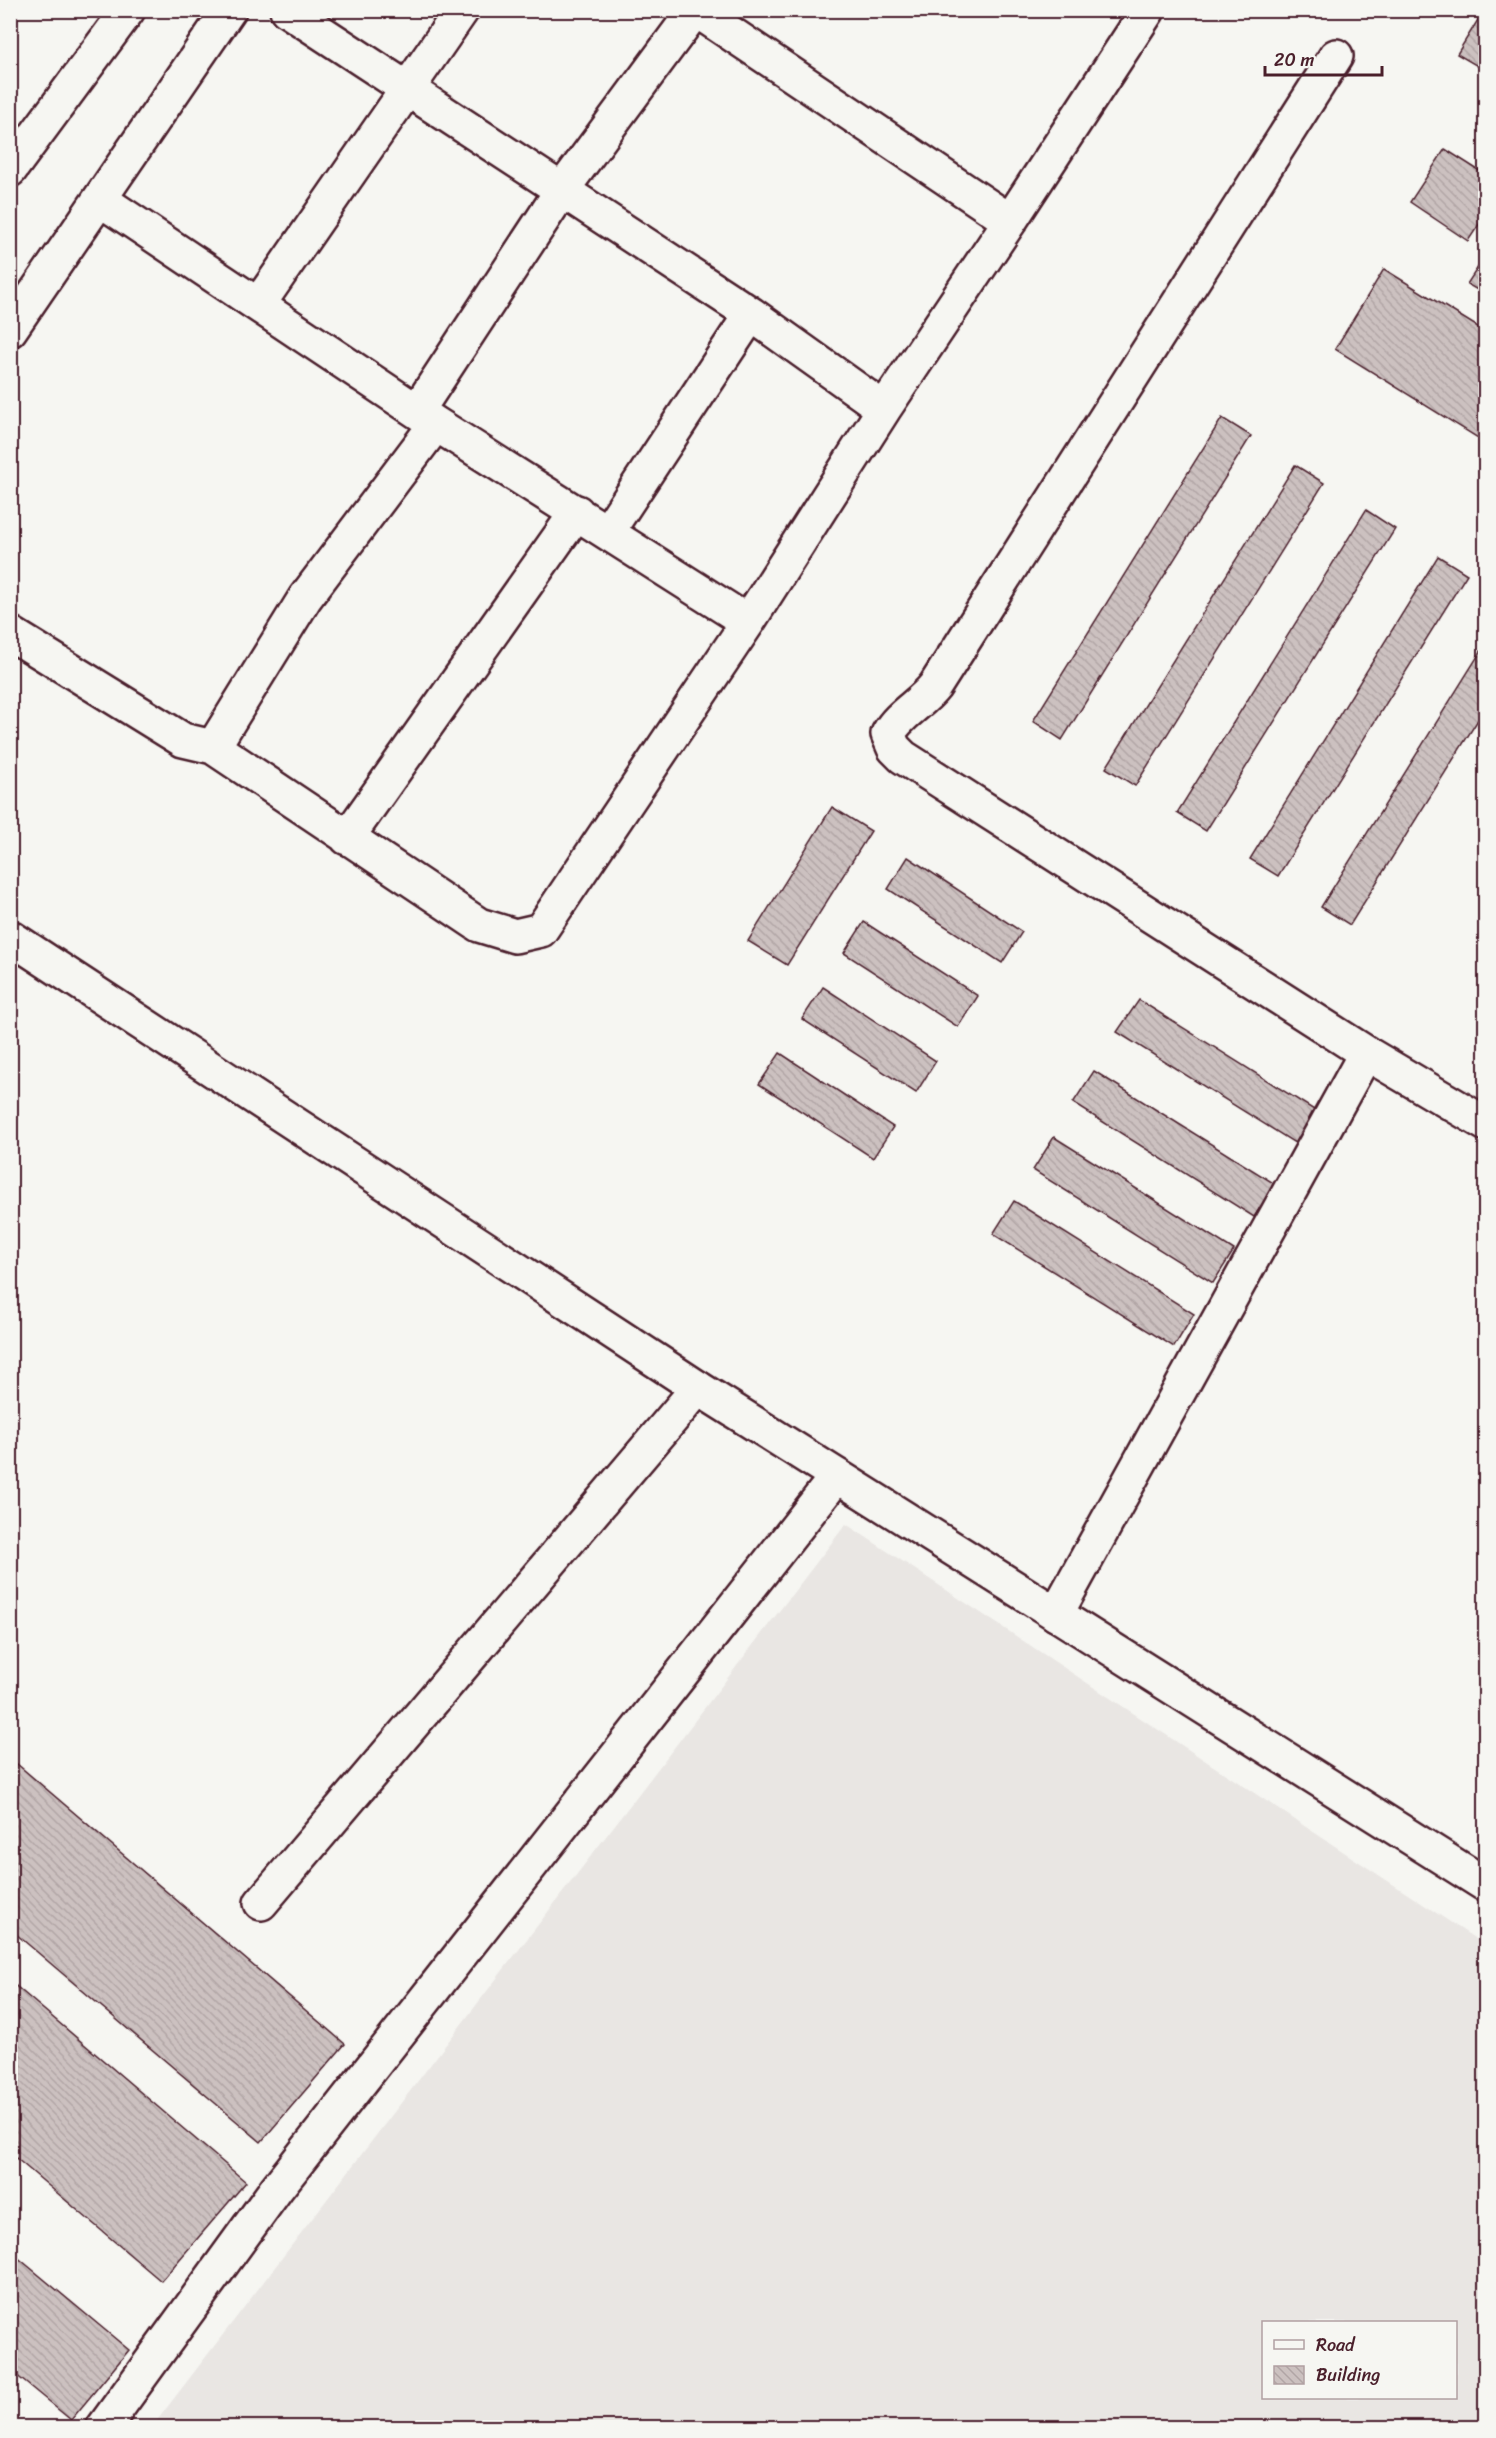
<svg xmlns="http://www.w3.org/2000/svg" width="1496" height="2438" viewBox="0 0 1496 2438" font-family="Sriracha,sans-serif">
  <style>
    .built { fill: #e9e6e3; fill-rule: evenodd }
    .building { fill: url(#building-back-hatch); stroke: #4a1f2b; stroke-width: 1.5 }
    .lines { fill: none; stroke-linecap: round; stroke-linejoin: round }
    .minor-casing { stroke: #4a1f2b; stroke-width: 38 }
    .major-casing { stroke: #4a1f2b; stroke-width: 38 }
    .minor { stroke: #f6f6f2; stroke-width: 33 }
    .major { stroke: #f6f6f2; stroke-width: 33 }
  </style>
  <defs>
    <pattern id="building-back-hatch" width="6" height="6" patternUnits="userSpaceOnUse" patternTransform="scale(1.5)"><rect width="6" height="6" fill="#ccc1c0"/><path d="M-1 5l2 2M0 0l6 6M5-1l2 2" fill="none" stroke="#b1a5a5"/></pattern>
  </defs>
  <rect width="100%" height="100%" fill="#f6f6f2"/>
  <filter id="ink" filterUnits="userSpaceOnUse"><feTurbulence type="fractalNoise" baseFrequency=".0167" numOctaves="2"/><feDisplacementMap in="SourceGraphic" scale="12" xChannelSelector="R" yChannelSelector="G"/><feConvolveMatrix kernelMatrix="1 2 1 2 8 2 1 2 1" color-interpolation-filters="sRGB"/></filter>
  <g filter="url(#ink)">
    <path class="built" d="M846 1524 1485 1945V2427H152ZM1264 2322H1456V2398H1264Z"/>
    <path class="building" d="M1484 10H1486V71L1457 54Z
      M1445 149 1486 175V214L1468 241 1410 202Z
      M1486 255V295L1467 284Z
      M1384 269 1486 332V443L1335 349Z
      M1222 418 1251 436 1062 740 1033 721Z
      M1295 465 1324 483 1135 786 1106 768Z
      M1366 510 1395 529 1206 831 1177 813Z
      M1438 556 1467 574 1278 876 1250 859Z
      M1486 643V707L1350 925 1321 907Z
      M832 807 871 831 787 965 748 941Z
      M908 857 1022 932 1002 963 888 889Z
      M864 922 978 996 958 1027 844 953Z
      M823 987 936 1061 916 1093 802 1019Z
      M1139 1000 1319 1113 1298 1145 1117 1032Z
      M780 1053 893 1127 873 1158 759 1084Z
      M1094 1071 1275 1184 1254 1217 1073 1103Z
      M1054 1137 1234 1250 1213 1283 1033 1170Z
      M1014 1201 1194 1314 1174 1347 993 1234Z
      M10 1758 345 2044 261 2142 10 1929Z
      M10 1981 246 2182 161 2281 10 2153Z
      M10 2251 129 2350 71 2420 10 2370Z"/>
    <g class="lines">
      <g class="minor-casing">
        <path id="minor" d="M696 10 1010 221 1148 10
          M1336 56 935 686C921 704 899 714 888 734L894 748 903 757 1366 1053 1486 1124
          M10 170 128 10
          M101 200 436 424 748 622
          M258 305 462 10
          M10 330 229 10
          M884 409 1010 221
          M417 411 562 190 695 10
          M608 531 751 314
          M10 633 183 740 213 747 479 925 515 936 541 930 748 622 884 409 751 314 287 10
          M213 747 305 598 436 424
          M347 838 577 512
          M1056 1614 1366 1053
          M261 1903 698 1388
          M103 2428 277 2188 837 1476"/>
      </g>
      <g class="major-casing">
        <path id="major" d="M10 937 698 1388 1486 1885"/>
      </g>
      <use href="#minor" class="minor"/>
      <use href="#major" class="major"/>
    </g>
  </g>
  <rect width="1496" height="2438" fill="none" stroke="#f6f6f2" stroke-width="36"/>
  <rect x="18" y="18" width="1460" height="2402" fill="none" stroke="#4a1f2b" stroke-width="2" filter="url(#ink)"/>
  <rect x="1262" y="2321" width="195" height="78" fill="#f6f6f2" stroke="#b1a0a2" stroke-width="1.5"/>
  <rect x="1274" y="2340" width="30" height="9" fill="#f6f6f2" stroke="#b1a0a2" stroke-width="1.5"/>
  <text x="1316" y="2351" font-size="18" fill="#4a1f2b">Road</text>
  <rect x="1274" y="2366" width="30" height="18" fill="url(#building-back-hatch)" stroke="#b1a0a2" stroke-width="1.5"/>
  <text x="1316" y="2381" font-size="18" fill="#4a1f2b">Building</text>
  <path d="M1265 66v9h117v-9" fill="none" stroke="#4a1f2b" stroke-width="3"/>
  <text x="1274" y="66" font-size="18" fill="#4a1f2b" stroke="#f6f6f2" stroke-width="4.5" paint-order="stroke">20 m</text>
</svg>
